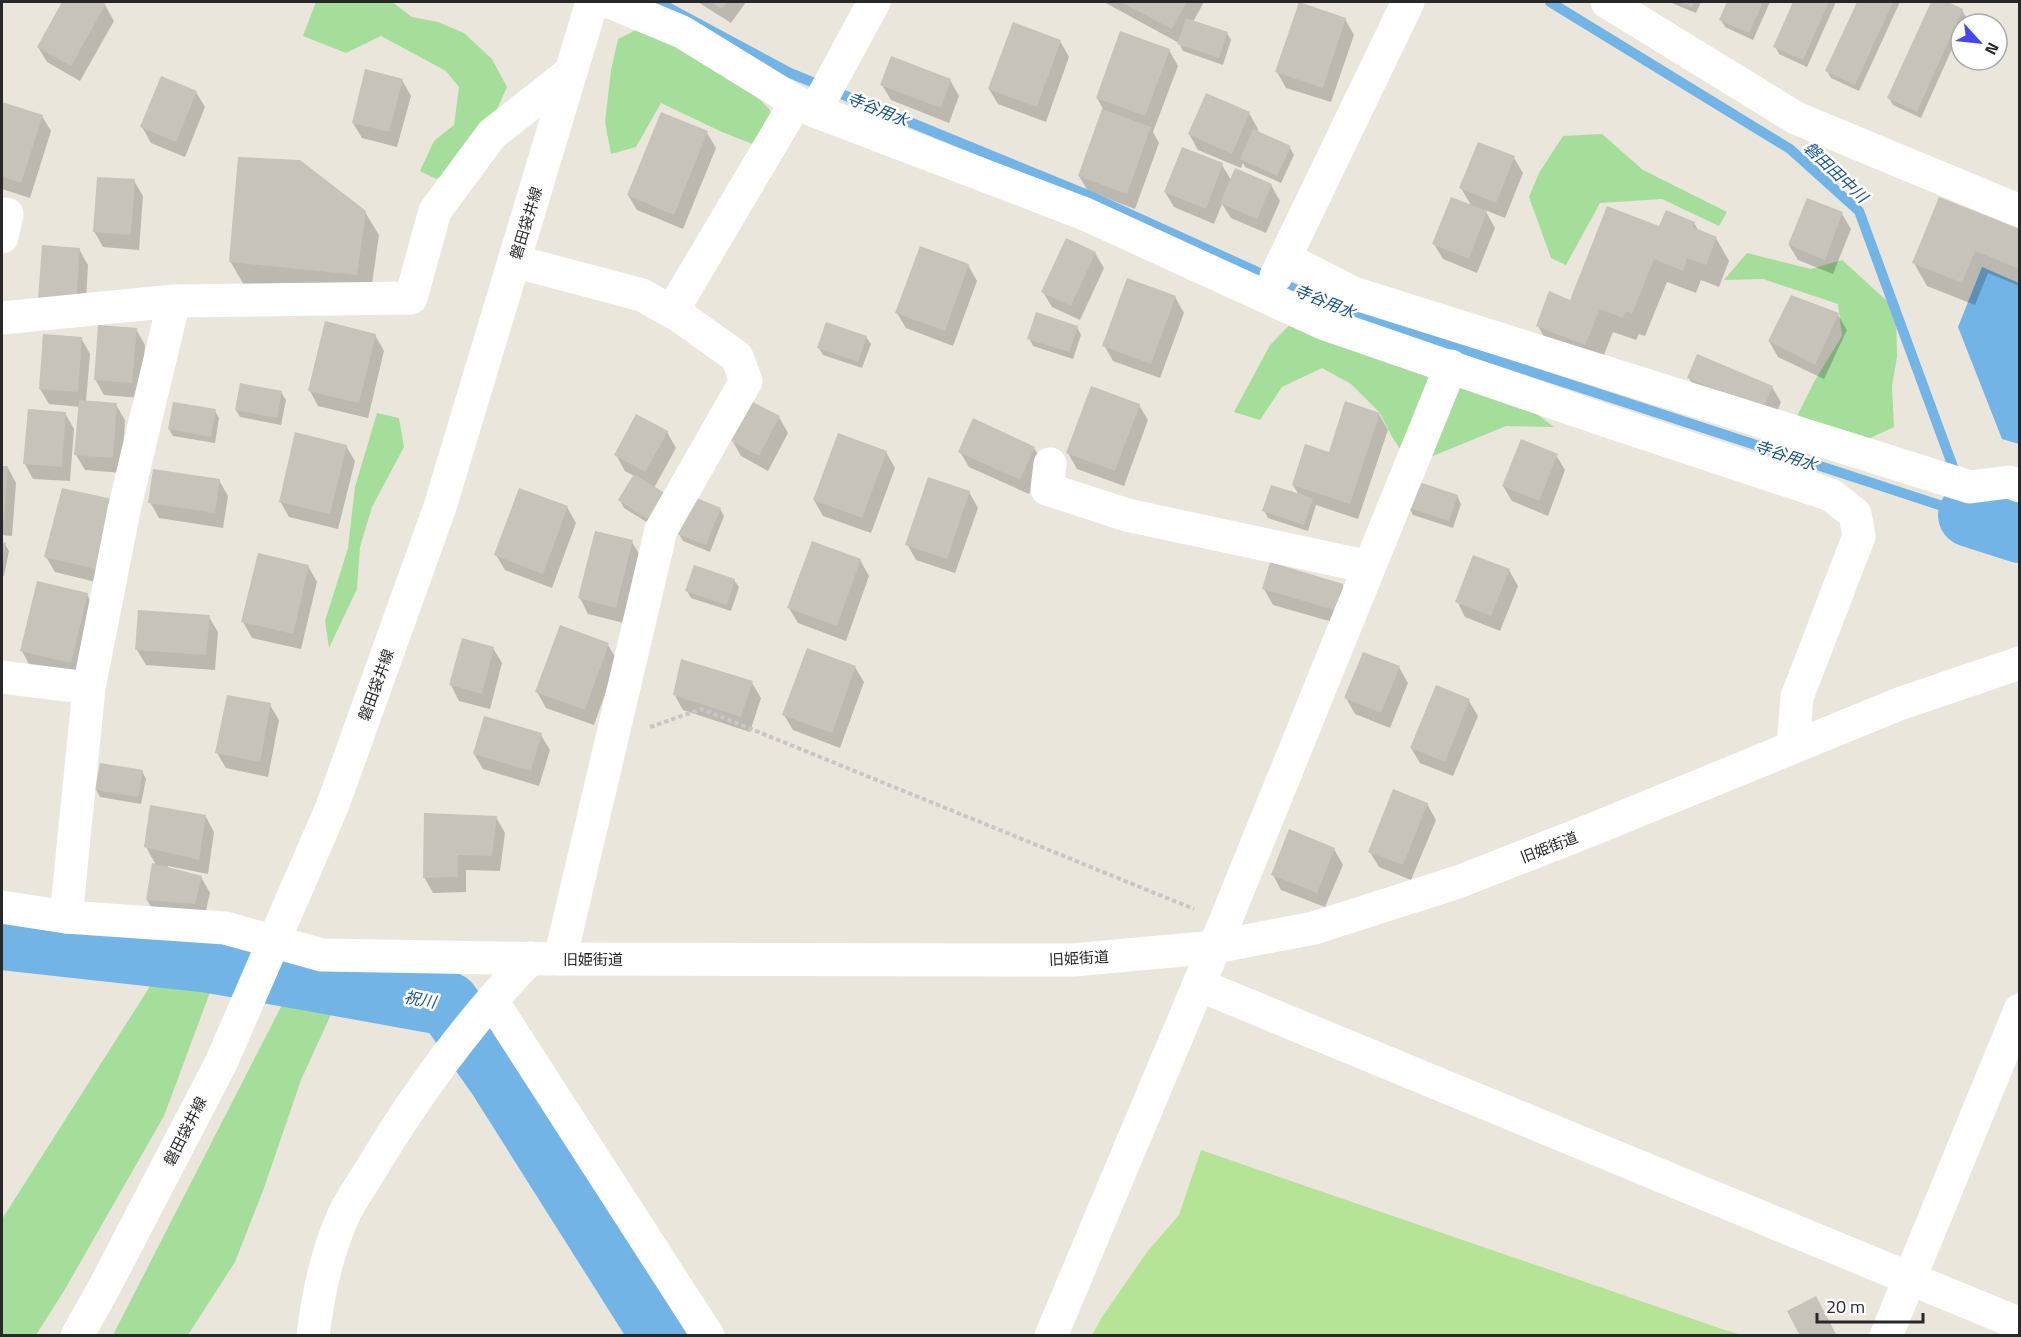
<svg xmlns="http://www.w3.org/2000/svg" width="2021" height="1337" viewBox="0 0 2021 1337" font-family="'Titillium Web','Noto Sans JP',sans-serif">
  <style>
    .green { fill: #a5de9a }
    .pitch { fill: #b6e496 }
    .water { fill: #73b4e6 }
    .shadow { fill: #0003 }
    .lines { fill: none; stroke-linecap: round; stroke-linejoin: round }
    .stream { stroke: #73b4e6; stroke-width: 10 }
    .river { stroke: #73b4e6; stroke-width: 64 }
    .building { fill: #c5c3ba }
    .path { stroke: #c7c7c7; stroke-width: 4; stroke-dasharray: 4.5 3; stroke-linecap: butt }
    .street { stroke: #fff; stroke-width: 33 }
    .secondary { stroke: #fff; stroke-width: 33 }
    .labels { text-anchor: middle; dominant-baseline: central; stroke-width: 5; stroke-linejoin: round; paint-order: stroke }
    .street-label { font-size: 15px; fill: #282828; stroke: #fff }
    .water-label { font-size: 16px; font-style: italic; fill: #155090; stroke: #fff }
  </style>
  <rect width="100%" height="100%" fill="#eae6db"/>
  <path class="green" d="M316 2H392L412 17 438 22 464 33 492 59 507 87 476 156 436 179 420 171 434 141 454 125 459 87 446 71 381 36 346 53 303 36Z
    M636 30 679 42 752 91 770 110 768 150 722 132 661 103 636 147 611 154 605 122 611 70 618 39Z
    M1602 134 1643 170 1727 212 1719 226 1662 199 1600 203 1566 265 1551 258 1529 197 1539 173 1563 136Z
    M1747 253 1811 269 1842 260 1896 309 1897 357 1892 386 1894 427 1864 441 1795 420 1815 380 1842 336 1838 304 1763 279 1724 280Z
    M1301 313 1525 405 1554 427 1506 426 1411 465 1392 437 1380 413 1351 384 1322 368 1282 387 1260 420 1234 412 1270 345Z
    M377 413 399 418 404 447 372 507 360 547 357 589 329 648 325 621 348 548 355 487Z
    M161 969 216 976 164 1116 64 1291 36 1335H2V1219Z
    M319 981 334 1008 301 1080 264 1188 235 1262 188 1335H113L286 997Z"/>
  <path class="pitch" d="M1201 1150 1725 1330 1742 1335H1092L1102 1317 1147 1252 1179 1215Z"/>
  <path class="water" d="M1982 267 2019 283V444L2002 439 1958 327Z"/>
  <path class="shadow" d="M64 2H98L105 5 114 21 80 81 47 62 38 47Z
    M698 2H746L731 23Z
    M1104 2H1204L1193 22 1227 33 1231 40 1223 65 1183 51 1179 43Z
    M1669 2H1701L1696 13Z
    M1729 2H1770L1753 40 1725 27 1721 20Z
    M1795 2H1836L1807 67 1779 54 1775 46Z
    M1858 2H1900L1859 91 1831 78 1827 71Z
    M1932 2H1944L1962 10 1966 17 1963 24H1961V29L1921 118 1893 105 1889 98Z
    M1345 19 1354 35 1331 102 1286 88 1277 72Z
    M1060 41 1069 57 1046 122 998 104 989 89Z
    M1169 50 1178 66 1153 132 1159 143 1135 209 1088 191 1079 176 1103 109 1097 98Z
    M402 80 411 96 397 147 362 138 353 123Z
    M950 80 959 96 949 123 891 100 882 85Z
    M196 92 205 107 185 157 151 143 142 127Z
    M2 103 42 116 51 131 30 198 2 189Z
    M1249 113 1258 129 1257 133 1290 148 1294 155 1281 183 1245 167 1243 163 1241 168 1198 150 1189 134Z
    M662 114 707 133 716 148 683 229 637 210 628 195Z
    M1183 149 1222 165 1231 180 1271 185 1280 201 1266 233 1231 218 1222 204 1214 224 1174 207 1165 192Z
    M1514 158 1523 173 1505 218 1485 210 1495 228 1477 273 1443 259 1434 244 1472 207 1461 188Z
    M134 181 143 196 139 250 103 247 94 231Z
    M365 212 379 235 370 298 244 285 230 261Z
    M1842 214 1851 229 1833 274 1798 260 1789 245Z
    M1694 223 1699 231 1716 238 1729 261 1719 287 1701 280 1696 293 1667 282 1645 336 1639 334 1636 340 1613 332 1599 367 1551 349 1538 326 1571 302 1660 228Z
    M2020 231V286L1988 273 1975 305 1927 286 1914 263Z
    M79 249 88 265 85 318 48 315Z
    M1095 253 1104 268 1080 320 1052 307 1043 292Z
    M968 265 977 281 953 346 906 328 897 313Z
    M1175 297 1184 313 1160 378 1113 361 1104 345Z
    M1791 297 1838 315 1847 330 1824 379 1778 357 1769 341Z
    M1077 327 1081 335 1073 359 1033 346 1029 338Z
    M136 329 145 345 141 398 104 395 95 379Z
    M375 335 384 351 368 418 318 406 310 391Z
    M866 337 871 344 862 368 823 355 819 348Z
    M81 338 90 354 86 402 116 405 125 420 122 473 85 470 76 455 80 407 49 404 40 389Z
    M1689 378 1772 387 1781 402 1772 424 1697 393Z
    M281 392 286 400 281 425 240 417 236 410Z
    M1139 405 1148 420 1124 486 1077 469 1068 453Z
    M215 411 219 418 215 443 173 436 169 429Z
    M65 413 74 429 70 481 33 479 25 464Z
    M1379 414 1388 430 1358 519 1316 505 1308 531 1268 518 1264 510 1299 495 1293 485Z
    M779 417 788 433 768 471 741 456 732 440Z
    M667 432 676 448 654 488 656 528 624 508 620 500 634 476 625 471 616 455Z
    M346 446 355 461 338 529 289 517 280 501Z
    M1034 448 1043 463 1029 494 969 467 960 452Z
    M886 452 895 468 871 533 823 516 814 500Z
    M1556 455 1565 470 1548 516 1512 501 1503 486Z
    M2 467 8 468 16 483 12 536 2 535Z
    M219 480 228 496 223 528 159 518 150 502Z
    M969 492 978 508 955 573 916 560 907 544Z
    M1457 496 1461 504 1453 528 1413 515 1409 507Z
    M111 501 104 584 55 572 46 557Z
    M567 507 576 523 552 588 505 570 496 555Z
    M720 509 724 516 710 552 683 541 679 534Z
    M632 542 641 557 624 623 588 614 580 598Z
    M2 543 5 544 9 551 4 576H2Z
    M860 560 869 576 846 641 798 623 789 608Z
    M308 566 317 582 301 649 252 638 243 622Z
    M1509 570 1518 586 1500 631 1465 617 1457 601Z
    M734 580 739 587 731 611 691 598 687 591Z
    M1342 585 1351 600 1343 625 1273 605 1264 589Z
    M87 595 96 610 80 678 30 666 22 651Z
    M209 617 218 632 215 670 146 665 137 650Z
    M608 645 617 660 594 725 546 708 537 692Z
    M493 648 502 663 490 709 459 701 451 685Z
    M855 667 864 682 840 748 793 730 784 715Z
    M1399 667 1408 683 1390 728 1355 714 1346 698Z
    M752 683 761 698 750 732 683 710 674 694Z
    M1469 701 1478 716 1453 776 1420 763 1411 748Z
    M270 705 279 720 268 777 226 768 217 753Z
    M541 735 550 750 539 786 483 769 474 754Z
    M142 771 146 779 141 804 100 797 96 789Z
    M1427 804 1436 820 1411 880 1379 867 1370 852Z
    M206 817 214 832 208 874 168 866 167 868 201 877 210 893 204 919 156 915 147 900 156 865 146 847Z
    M496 817 505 833 500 871 466 870V892L433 893 424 877Z
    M1334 849 1343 865 1325 907 1281 890 1273 875Z"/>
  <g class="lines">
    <path class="stream" d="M658 2 790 73 1090 196 1337 308 1970 515
      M1550 2 1790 149 1859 211 1956 475"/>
    <path class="river" d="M1970 515 2020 531
      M2 938 210 961 448 1004 498 1075 663 1336"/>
  </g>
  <path class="building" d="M62 2H101L106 4 71 66 37 47Z
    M711 2H727L722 9Z
    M1120 2H1187L1172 29Z
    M1299 2 1346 18 1323 88 1275 72Z
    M1680 2H1694L1692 7Z
    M1727 2H1763L1749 33 1719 20Z
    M1793 2H1829L1803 60 1773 47Z
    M1857 2H1893L1855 85 1825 71Z
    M1931 2H1948L1963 9 1917 112 1887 98Z
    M1186 18 1228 32 1219 58 1177 44Z
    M1013 22 1061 40 1037 107 988 89Z
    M1120 31 1170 49 1145 116 1096 98Z
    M891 56 951 79 941 108 880 85Z
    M365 69 403 79 389 132 352 123Z
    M161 76 197 91 176 142 140 127Z
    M1206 93 1250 112 1232 154 1188 134Z
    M2 102 43 115 21 183 2 177Z
    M1102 109 1151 127 1127 194 1078 176Z
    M661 112 708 131 674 215 627 195Z
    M1253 129 1291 146 1277 176 1240 159Z
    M1478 142 1515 156 1496 203 1459 188Z
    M1182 147 1223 163 1206 209 1164 192Z
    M238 157 300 160 366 211 357 275 229 262Z
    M1235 168 1272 184 1257 219 1220 203Z
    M97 177 135 179 131 235 93 232Z
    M1451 197 1487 211 1469 259 1432 244Z
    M1939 197 2020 229V269L1975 251 1962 283 1912 263Z
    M1807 198 1843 212 1825 260 1788 245Z
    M1607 206 1659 226 1666 210 1695 222 1693 227 1717 237 1706 265 1687 258 1683 271 1654 259 1632 314 1626 311 1623 318 1600 309 1585 345 1536 326 1549 291 1570 300Z
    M1066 238 1096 252 1071 306 1041 292Z
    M42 245 80 248 76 303 38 300Z
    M920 246 969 264 945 331 895 313Z
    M1127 278 1176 296 1151 364 1102 346Z
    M1791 295 1839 313 1815 365 1768 341Z
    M1036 312 1078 326 1069 352 1027 339Z
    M325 321 376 334 359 403 308 391Z
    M826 322 867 336 858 362 817 348Z
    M98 325 137 328 132 383 94 380Z
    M43 334 82 337 78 392 39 389Z
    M1697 354 1773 386 1763 409 1687 378Z
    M240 383 282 391 277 418 235 410Z
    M1091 386 1140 404 1115 471 1066 453Z
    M79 400 117 403 113 458 74 455Z
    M751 401 780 416 759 456 730 440Z
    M1345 401 1380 413 1350 504 1292 485 1305 444 1329 452Z
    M173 402 216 409 211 437 168 429Z
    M28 409 66 412 62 467 23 464Z
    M636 414 668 431 645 472 614 455Z
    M973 418 1035 447 1020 480 958 452Z
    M295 432 347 445 330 514 279 502Z
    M838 433 887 451 862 518 813 500Z
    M1521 439 1558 454 1539 501 1502 486Z
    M2 466H8L4 521H2Z
    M153 469 220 479 215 513 148 503Z
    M634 474 668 495 651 521 618 500Z
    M928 477 970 491 947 559 905 545Z
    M1416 481 1458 495 1449 521 1407 507Z
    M1271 485 1313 498 1304 525 1262 511Z
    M62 488 112 499 96 569 44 557Z
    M519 488 568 506 543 574 494 555Z
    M692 496 721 508 706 545 677 534Z
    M595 531 633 540 616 608 578 598Z
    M812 541 861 559 837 626 787 608Z
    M2 542 6 543 3 559 2 558Z
    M258 553 309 565 293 634 241 622Z
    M1473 555 1510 569 1491 616 1455 602Z
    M1270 562 1343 584 1335 610 1262 589Z
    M694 565 735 579 727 605 685 591Z
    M37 581 88 593 71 663 20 651Z
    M138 610 210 615 206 655 135 650Z
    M560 625 609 643 585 710 535 692Z
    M462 638 494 647 482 694 449 685Z
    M807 648 856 666 832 733 782 715Z
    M1363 652 1400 666 1381 713 1344 698Z
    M681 659 753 681 741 717 673 695Z
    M1436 685 1470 699 1445 762 1410 748Z
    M227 695 271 703 260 762 215 753Z
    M484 716 542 733 531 771 473 754Z
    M100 763 143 770 138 797 95 790Z
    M1393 789 1428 803 1403 865 1368 852Z
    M150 805 206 815 199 860 144 847Z
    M424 813 497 816 492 856 458 855V877L423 878Z
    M1289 829 1335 848 1317 893 1271 875Z
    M152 863 202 876 195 904 146 900Z
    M1816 1296 1837 1336H1800L1787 1311Z"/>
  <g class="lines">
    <path class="path" d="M650 727 702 709 1194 909"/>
    <path class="street" d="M610 2 682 32 796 102 815 111 1085 214 1325 324 1601 419 1831 495 1855 514 1859 536 1797 697 1793 747
      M1607 2 1796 118 2020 211
      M815 111 874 2
      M2 237 7 214
      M1285 258 1353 293 1970 487 2009 482 2020 486
      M514 261 642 295 681 317
      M1276 276 1408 2
      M2 318 174 301 411 298 435 211 492 134 571 72
      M1050 464 1047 489 1127 515 1369 567
      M2 677 89 688
      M66 917 89 688 124 510 174 301
      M560 959 661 530 746 381 737 357 681 317 677 303 796 102
      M1199 985 2020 1324
      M492 1001 708 1336
      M1051 1336 1225 922 1451 366"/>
    <path class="secondary" d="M2 907 66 917 225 928 322 955 560 959 1073 960 1215 947 1314 928 1458 882 1596 828 1899 704 2020 663
      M77 1336 106 1284 221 1063 332 807 440 507 592 2
      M313 1336C318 1293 327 1251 345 1212 354 1195 366 1178 376 1161 420 1089 472 1018 531 958
      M1886 1336 2020 1010"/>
  </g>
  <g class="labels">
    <g class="street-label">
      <text transform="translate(526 223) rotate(-73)">磐田袋井線</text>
      <text transform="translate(376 685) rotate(-70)">磐田袋井線</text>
      <text transform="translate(1549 847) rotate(-21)">旧姫街道</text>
      <text transform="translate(1079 958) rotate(-3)">旧姫街道</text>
      <text x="593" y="959">旧姫街道</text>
      <text transform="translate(185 1131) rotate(-63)">磐田袋井線</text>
    </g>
    <g class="water-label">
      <text transform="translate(878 109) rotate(22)">寺谷用水</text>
      <text transform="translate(1836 172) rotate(43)">磐田田中川</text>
      <text transform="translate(1325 301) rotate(22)">寺谷用水</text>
      <text transform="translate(1786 455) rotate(18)">寺谷用水</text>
      <text transform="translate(420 999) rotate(10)">祝川</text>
    </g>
  </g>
  <rect width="2021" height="1337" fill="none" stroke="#282828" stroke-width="6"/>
  <g transform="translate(1979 42) rotate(117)"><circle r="28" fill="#ffffff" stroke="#a9a9a9" stroke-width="1.5"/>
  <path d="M0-4.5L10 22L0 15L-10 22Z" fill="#4446ee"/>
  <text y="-9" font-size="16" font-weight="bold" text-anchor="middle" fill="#282828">N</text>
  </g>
  <path d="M1817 1313v9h106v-9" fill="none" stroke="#282828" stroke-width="3"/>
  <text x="1826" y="1313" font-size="18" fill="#282828" stroke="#ffffff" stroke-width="4.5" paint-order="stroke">20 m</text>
</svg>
